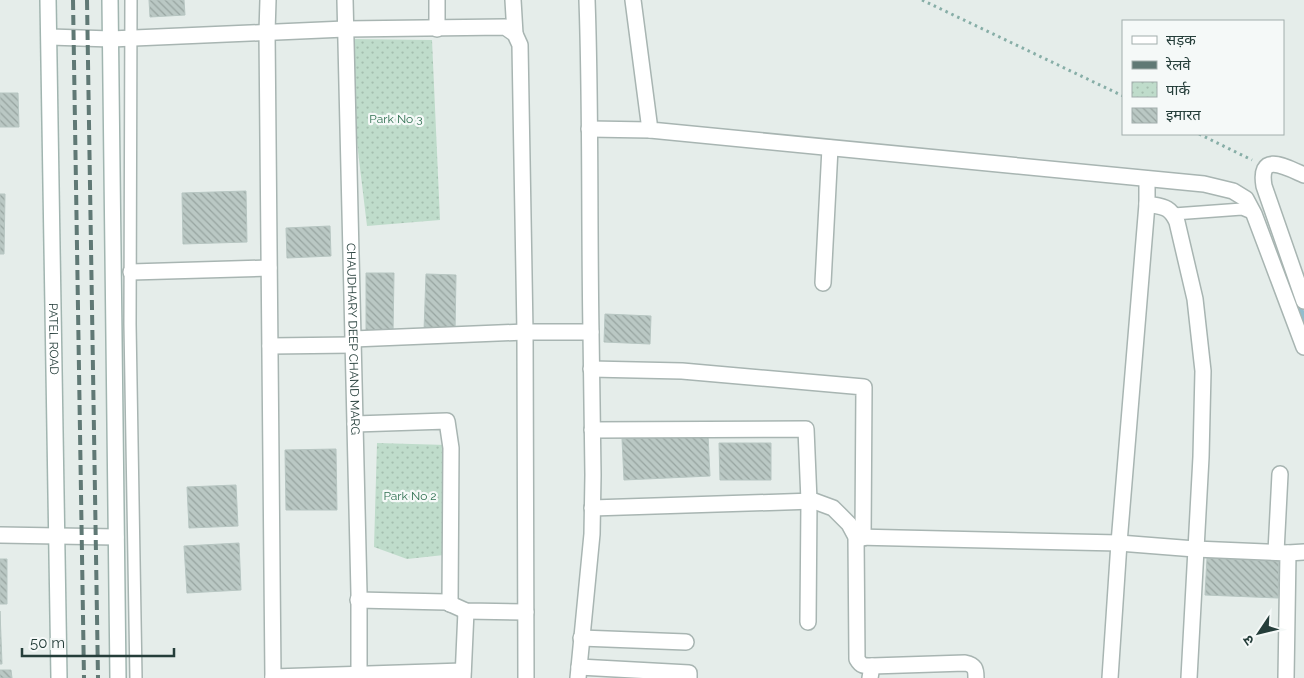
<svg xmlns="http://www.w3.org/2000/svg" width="1304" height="678" viewBox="0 0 1304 678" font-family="Raleway,'Noto Sans Devanagari',sans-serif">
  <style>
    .park { fill: url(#park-dots) }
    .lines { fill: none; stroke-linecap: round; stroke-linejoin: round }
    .stream { stroke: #91bdce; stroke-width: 6 }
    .building { fill: url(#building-back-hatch); stroke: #b7c6c2 }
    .service-casing { stroke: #a8b5b2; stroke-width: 14 }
    .minor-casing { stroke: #a8b5b2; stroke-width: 18 }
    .secondary-casing { stroke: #a1b5b0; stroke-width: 18 }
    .path { stroke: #87aea7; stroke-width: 3; stroke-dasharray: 2.5 4; stroke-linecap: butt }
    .service { stroke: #fff; stroke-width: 11 }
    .minor { stroke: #fff; stroke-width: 15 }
    .secondary { stroke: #fff; stroke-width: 15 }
    .rail { stroke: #607975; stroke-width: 4; stroke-dasharray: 10 5; stroke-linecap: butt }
    .labels { text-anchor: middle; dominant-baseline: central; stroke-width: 4.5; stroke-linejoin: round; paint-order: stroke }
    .park-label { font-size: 12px; fill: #327253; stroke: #f5f9f8 }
    .street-label { font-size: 12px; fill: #253e3a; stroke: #f5f9f8 }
  </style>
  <defs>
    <pattern id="park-dots" width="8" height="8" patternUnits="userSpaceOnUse" patternTransform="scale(1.25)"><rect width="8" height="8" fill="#bfdccb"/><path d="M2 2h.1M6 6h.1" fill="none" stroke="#a4beaf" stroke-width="1.8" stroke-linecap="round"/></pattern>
    <pattern id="building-back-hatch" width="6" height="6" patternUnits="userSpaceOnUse" patternTransform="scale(1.25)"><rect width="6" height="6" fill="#bac8c4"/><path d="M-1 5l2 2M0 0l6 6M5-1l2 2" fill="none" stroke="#97a4a0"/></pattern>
  </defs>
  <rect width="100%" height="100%" fill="#e5edea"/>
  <path class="park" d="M352 39 432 40 440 220 367 226 357 143Z
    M377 443 447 445 444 555 407 559 374 547Z"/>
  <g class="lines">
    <path class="stream" d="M1297 300 1304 320"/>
  </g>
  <path class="building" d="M149 0H184L185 15 150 17Z
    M0 93H18L19 127H0Z
    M246 191 247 242 183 244 182 193Z
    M0 194H5L4 254H0Z
    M330 226 331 256 287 258 286 228Z
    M366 273H394L393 334H366Z
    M426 274 456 275 455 332 424 331Z
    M605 314 651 316 650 344 604 342Z
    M708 435 710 476 624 480 622 439Z
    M719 443H771V480H720Z
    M336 449 337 510H286L285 450Z
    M236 485 238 526 189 528 187 487Z
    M239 543 241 590 187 593 184 546Z
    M1207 558 1279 561 1278 598 1205 595Z
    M0 559H7V604H0Z
    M0 611 2 664H0Z
    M0 670H11L12 678H0Z"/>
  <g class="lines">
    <g class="service-casing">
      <path id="service" d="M131 0 130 324 136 678
        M1174 214 1242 209 1254 214"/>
    </g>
    <g class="minor-casing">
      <g id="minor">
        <path d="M268 0 267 32 273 678"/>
        <path id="s1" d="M345 0 359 593V678"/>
        <path d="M437 0V29"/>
        <path d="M513 0 515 34"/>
        <path d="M633 0 650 130 1204 184 1233 191 1246 199 1254 214 1304 347"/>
        <path d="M50 37 111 39 345 29 505 27 515 34 520 45 525 332 526 678"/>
        <path d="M589 129 650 130"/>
        <path d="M1304 175C1286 167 1258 151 1264 186L1304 301"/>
        <path d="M1147 179V204C1163 207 1170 206 1177 222L1195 299 1203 371 1201 457 1189 678"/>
        <path d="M131 272 269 268"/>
        <path d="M823 283 830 148"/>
        <path d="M353 339 525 332H591C589 221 591 111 587 0"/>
        <path d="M270 346 353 345"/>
        <path d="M591 369 682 371 864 387 863 538"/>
        <path d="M355 424 447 421 451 448 450 604"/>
        <path d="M592 430 806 429 809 501 808 622"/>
        <path d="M592 508 814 501 833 508 849 524 856 537 857 659C861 666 864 666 872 666L870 678"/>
        <path d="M0 535 116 537"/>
        <path d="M856 537 1119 543 1195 549 1288 553 1286 678"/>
        <path d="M1276 552 1280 474"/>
        <path d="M1288 553 1304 552"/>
        <path d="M358 600 446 602 466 611 526 612"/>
        <path d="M581 638 686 642"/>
        <path d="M872 666 965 663C975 665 976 669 976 678"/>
        <path d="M579 667 689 673V678"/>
        <path d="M273 677 463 671"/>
        <path d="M463 678 466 611"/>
        <path d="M578 678 592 534 593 475 591 332"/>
        <path d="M1110 678 1119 543 1147 204"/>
      </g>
    </g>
    <g class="secondary-casing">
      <g id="secondary">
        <path id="s2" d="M48 0 59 678"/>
        <path d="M110 0 118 678"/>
      </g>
    </g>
    <path class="path" d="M922 0 1123 96
      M1199 134 1252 160"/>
    <use href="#service" class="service"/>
    <use href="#minor" class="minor"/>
    <use href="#secondary" class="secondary"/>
    <path class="rail" d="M73 0 84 678
      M87 0 98 678"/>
  </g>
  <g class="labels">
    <g class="park-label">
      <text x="396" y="119">Park No 3</text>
      <text x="410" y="496">Park No 2</text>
    </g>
    <g class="street-label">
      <text stroke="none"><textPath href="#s2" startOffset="339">PATEL ROAD</textPath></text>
      <text stroke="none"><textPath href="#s1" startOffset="339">CHAUDHARY DEEP CHAND MARG</textPath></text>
    </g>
  </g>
  <rect x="1122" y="20" width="162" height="115" fill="#f5f9f8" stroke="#a2aeac"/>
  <rect x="1132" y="36" width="25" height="8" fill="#ffffff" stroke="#a2aeac"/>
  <text x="1166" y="45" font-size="15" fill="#253e3a">सड़क</text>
  <rect x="1132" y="61" width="25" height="8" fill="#607975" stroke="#a2aeac"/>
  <text x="1166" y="70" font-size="15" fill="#253e3a">रेलवे</text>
  <rect x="1132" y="82" width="25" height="15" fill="url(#park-dots)" stroke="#a2aeac"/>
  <text x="1166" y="95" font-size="15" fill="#253e3a">पार्क</text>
  <rect x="1132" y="108" width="25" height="15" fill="url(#building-back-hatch)" stroke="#a2aeac"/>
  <text x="1166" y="120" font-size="15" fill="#253e3a">इमारत</text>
  <g transform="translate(1259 633) rotate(235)" stroke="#f5f9f8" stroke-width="4" paint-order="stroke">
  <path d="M0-4L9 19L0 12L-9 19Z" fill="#253e3a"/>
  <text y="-8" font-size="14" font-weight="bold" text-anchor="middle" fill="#253e3a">उ</text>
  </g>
  <path d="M22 648v8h152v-8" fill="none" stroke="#253e3a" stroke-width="2.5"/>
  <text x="30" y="648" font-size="15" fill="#253e3a" stroke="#f5f9f8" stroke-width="4" paint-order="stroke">50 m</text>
</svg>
